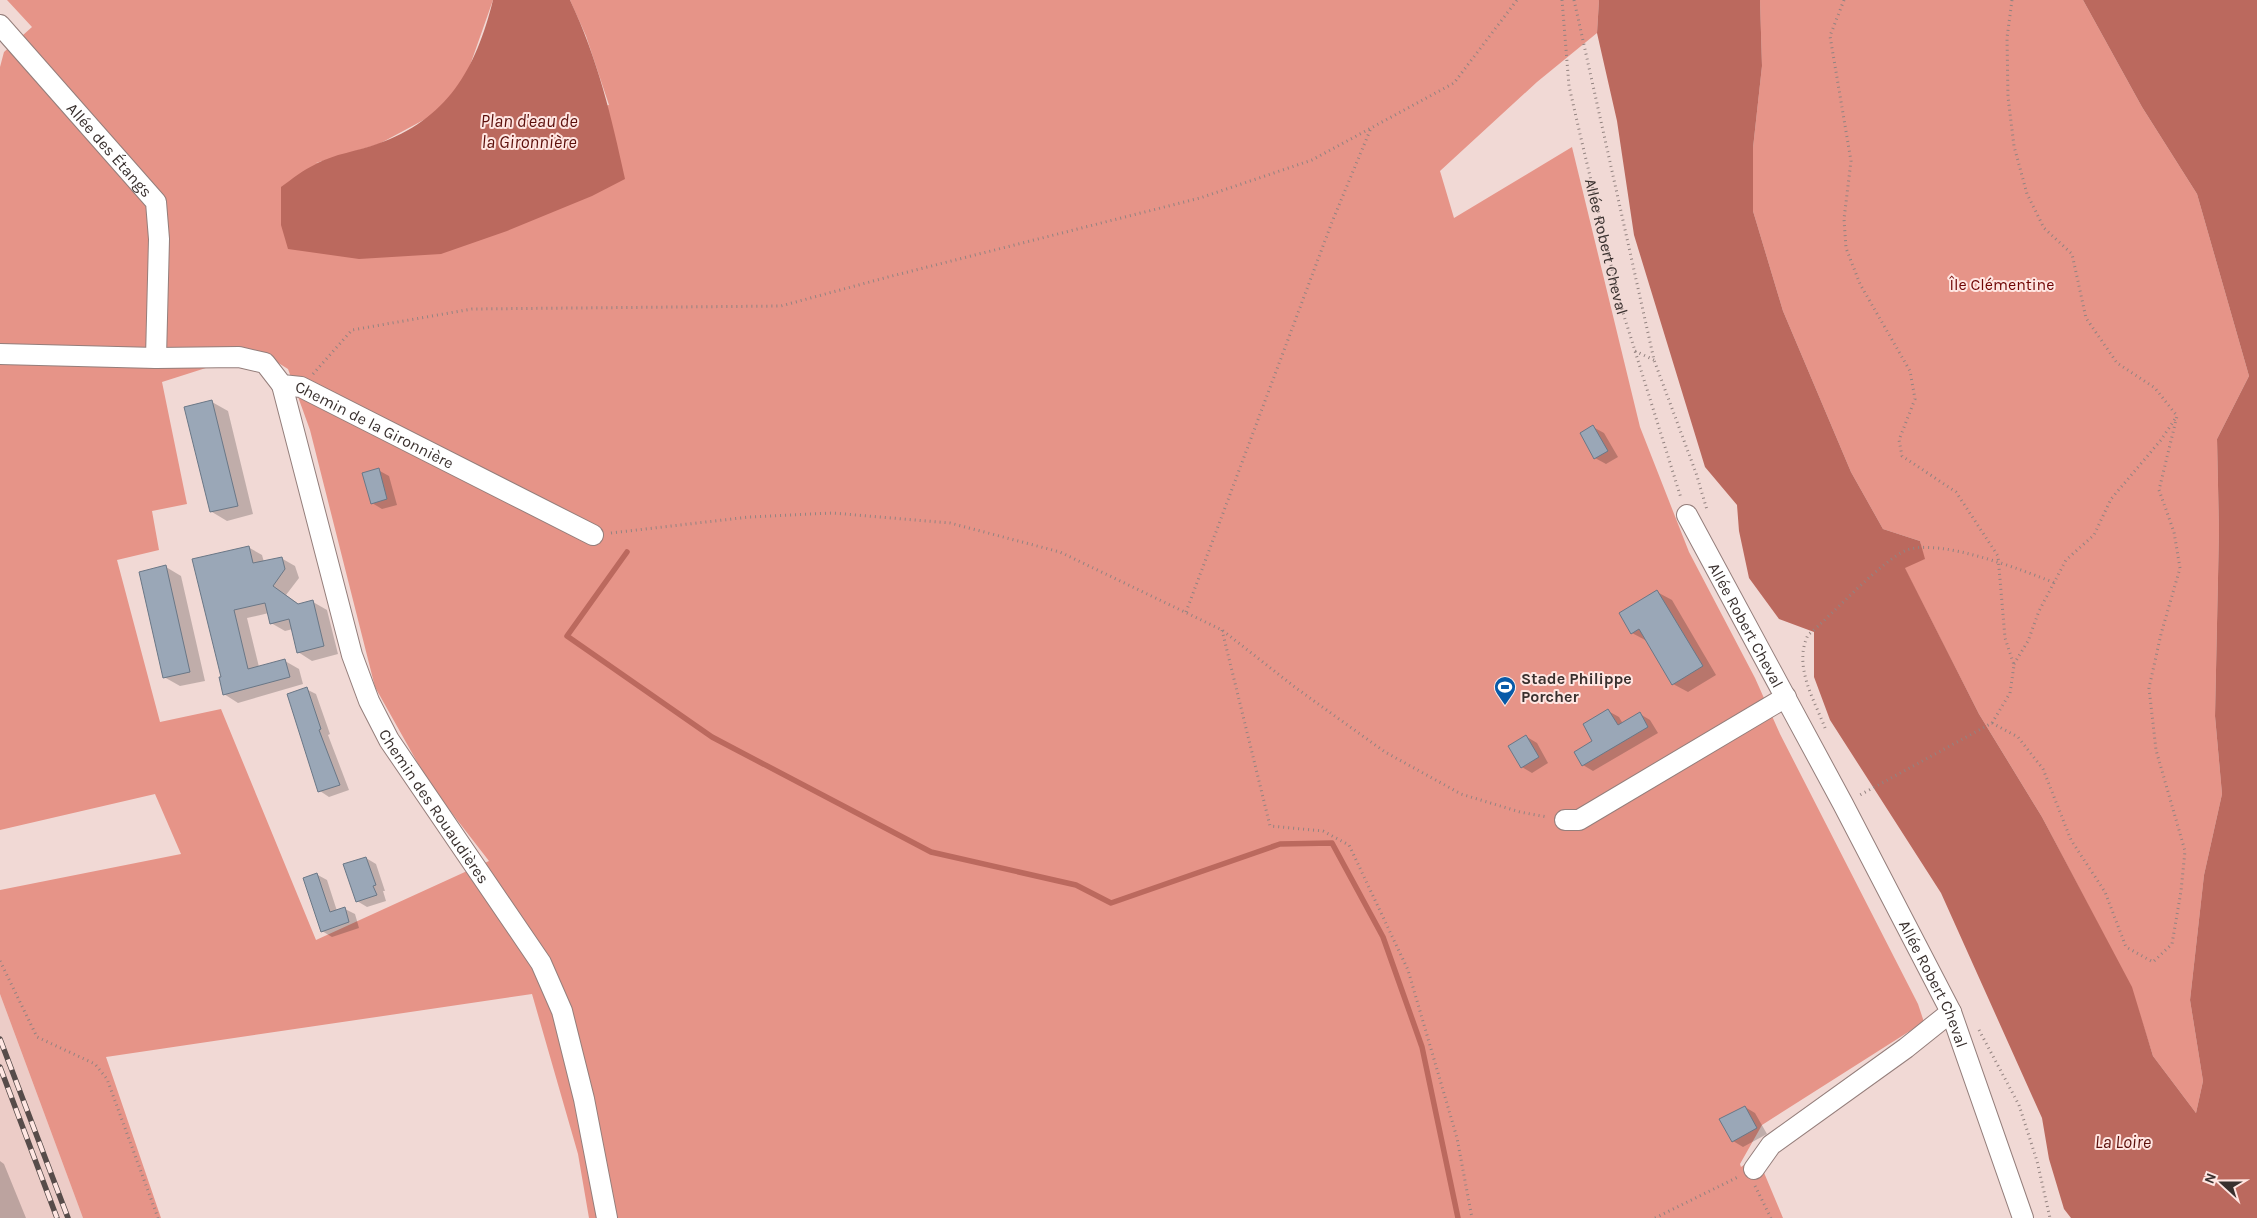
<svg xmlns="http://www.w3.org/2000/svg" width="2257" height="1218" viewBox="0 0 2257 1218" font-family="Karla,sans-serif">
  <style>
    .built { fill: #ecccc7 }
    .green { fill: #e69488; fill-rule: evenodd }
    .water { fill: #bb695e }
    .shadow { fill: #0003 }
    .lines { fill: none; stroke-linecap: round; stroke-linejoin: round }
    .stream { stroke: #bb695e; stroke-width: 5.5 }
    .building { fill: #9aa7b7; stroke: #6a7786 }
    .minor-casing { stroke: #947e7b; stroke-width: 22 }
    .path { stroke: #938380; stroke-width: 3; stroke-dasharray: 1 4; stroke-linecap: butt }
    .minor { stroke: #fff; stroke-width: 20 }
    .rail-casing { stroke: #574c4a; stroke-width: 5.5 }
    .rail { stroke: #ffe6e2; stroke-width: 4; stroke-dasharray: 11; stroke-linecap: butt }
    .labels { text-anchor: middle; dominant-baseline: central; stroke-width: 4; stroke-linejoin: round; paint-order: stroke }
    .street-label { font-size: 16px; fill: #39302e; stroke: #ffe6e2 }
    .park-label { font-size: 16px; fill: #700504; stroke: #ffe6e2 }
    .poi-label { font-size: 16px; font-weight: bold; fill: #39302e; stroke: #ffe6e2; text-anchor: start }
    .water-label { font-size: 18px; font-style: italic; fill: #5c0f0b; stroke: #ffe6e2 }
  </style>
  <rect width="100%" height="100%" fill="#f1d9d5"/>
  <path class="built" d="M0 994 17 1040 83 1218H0Z"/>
  <path class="green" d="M7 0H493L467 74 452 96 431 116 379 144 316 163 609 105 586 36 570 0H1599L1597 33 1537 82 1440 171 1454 218 1572 147 1640 427 1689 552 1755 678 1780 734 1918 1004 1924 1022 1762 1125 1740 1164 1741 1167 1757 1156 1783 1218H589L578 1154 532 994 106 1057 161 1218H83L0 994V890L181 854 155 794 0 830V67L4 52 32 27ZM259 351 288 369 310 430 375 687 430 785 489 861 316 940 221 709 160 722 117 560 159 550 152 511 187 504 162 382Z
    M1760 0H2083L2142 107 2197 194 2249 376 2217 439 2219 531 2215 716 2222 794 2204 875 2190 1000 2203 1081 2196 1113 2153 1056 2131 987 2042 817 1979 714 1904 567 1924 559 1920 541 1883 529 1851 472 1783 311 1753 211V148L1762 66Z"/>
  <path class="water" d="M493 0H570C598 60 611 115 625 179L592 196 507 231 441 254 359 259 288 249 281 225V187C292 179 303 170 316 164 334 154 358 151 377 144 447 120 476 69 493 0Z
    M1599 0H1760L1762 66 1753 148V211L1783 311 1851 472 1883 529 1920 541 1925 559 1905 568 1979 714 2042 817 2132 987 2153 1056 2196 1113 2203 1081 2190 1000 2204 875 2222 794 2215 716 2219 531 2217 439 2249 376 2197 194 2142 107 2083 0H2257V1218H2071L2064 1209 2049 1159 2042 1118 1941 893 1830 720 1814 677V632L1779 619 1749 578 1739 531 1737 505 1705 467 1634 235 1617 121 1597 33Z"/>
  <path class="shadow" d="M212 402 228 411 253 514 227 521 212 512 186 408Z
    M1593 427 1604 433 1618 457 1606 464 1595 458Z
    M378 470 389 476 397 505 382 509 372 503Z
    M248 547 262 555 264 562 281 558 295 566 299 578 286 595 300 605 313 602 327 610 338 654 312 661 298 652 293 629 285 631 271 623 269 613 247 618 259 667 285 661 299 669 303 684 238 703 224 694 223 678 193 560Z
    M166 567 181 576 205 681 180 686 164 677Z
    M1657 592 1672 600 1716 675 1688 692 1673 684 1647 641 1632 633Z
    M306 689 316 694 330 734 328 735 349 790 329 797 320 791Z
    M1608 711 1619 717 1623 724 1640 714 1650 720 1658 733 1593 771 1583 765Z
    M1527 737 1537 743 1548 763 1532 773 1522 767Z
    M366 858 376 864 385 891H383L386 901 367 907 357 901Z
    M316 874 327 880 337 911 345 909 355 914 359 928 332 937 322 931Z
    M1745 1107 1755 1113 1767 1134 1743 1147 1733 1141Z
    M0 1161 4 1164 26 1218H0Z"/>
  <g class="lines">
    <path class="stream" d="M627 552 567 636 712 737 931 852 1076 885 1111 903 1280 844 1332 843 1383 937 1422 1047 1458 1218"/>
  </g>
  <path class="building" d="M212 400 238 506 210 512 184 407Z
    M1593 425 1608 451 1594 459 1580 433Z
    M379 468 387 499 371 504 362 473Z
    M249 546 253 563 282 557 285 569 273 586 298 604 313 600 324 646 297 653 289 619 270 624 265 603 234 610 248 669 285 659 290 677 223 695 219 677H221L192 559Z
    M166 565 190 672 163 678 139 572Z
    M1657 590 1703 666 1672 685 1639 629 1631 634 1619 613Z
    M307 687 321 729 319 730 340 785 318 792 287 694Z
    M1608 709 1618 725 1640 712 1648 727 1582 766 1574 752 1592 741 1583 724Z
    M1526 735 1539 757 1521 768 1508 746Z
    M366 857 376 885 373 886 377 895 356 902 343 864Z
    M317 873 330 912 345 907 349 922 321 932 303 878Z
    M1745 1106 1757 1128 1732 1142 1719 1119Z"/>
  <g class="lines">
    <g class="minor-casing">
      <g id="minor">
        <path id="s2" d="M0 25 156 202 159 239 156 358"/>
        <path id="s3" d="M0 354 156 358 239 357 265 363 282 385 301 387 593 535"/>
        <path id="s4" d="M282 385 352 655 369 701 389 740 541 963 562 1011 584 1099 607 1218"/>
        <path id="s5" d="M1687 515 1843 804 1951 1012 2023 1218"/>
        <path d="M1565 820H1579L1786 697"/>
        <path d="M1754 1169 1771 1145 1906 1048 1951 1012"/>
      </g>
    </g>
    <g class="path">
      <path id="s1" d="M1562 0 1569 86 1580 134 1620 303 1681 498"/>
      <path d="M1574 0 1654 360 1696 473 1707 510"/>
      <path d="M1844 0 1830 36 1851 161 1844 219 1846 248 1860 284 1910 371 1915 399 1899 440 1902 456 1956 492 1998 556 2005 638 2014 665 2010 693 1992 723 1860 795"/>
      <path d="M1635 351 1654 360"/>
      <path d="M313 374 352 330 472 309 781 306 888 277 1200 198 1312 160 1454 83 1517 0"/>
      <path d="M611 533 749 517 833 513 950 523 1060 552 1222 630 1296 688 1385 752 1461 794 1520 812 1547 817"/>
      <path d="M1186 612 1332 222 1371 128"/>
      <path d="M1222 630 1270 826 1323 831 1349 845 1408 970 1457 1138 1472 1218"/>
      <path d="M2014 664 2028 641 2039 611 2066 560 2094 535 2111 499 2161 440 2175 419"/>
      <path d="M1992 723 2018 737 2043 769 2071 840 2105 892 2126 947 2153 962 2172 944 2181 891 2185 851 2156 750 2149 688 2161 634 2180 568 2174 532 2159 490 2177 416 2155 388 2117 363 2086 318 2072 254 2044 228 2027 194 2014 146 2008 97 2007 38 2012 0"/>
      <path d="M1825 728C1814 699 1793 666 1808 635 1831 616 1883 559 1907 550 1941 538 2022 570 2055 583"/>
      <path d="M0 961 37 1037 95 1064 107 1079 158 1218"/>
      <path d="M1979 1030 2019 1105 2037 1161 2050 1218"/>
      <path d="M1755 1186 1771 1218"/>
      <path d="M1655 1218 1738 1177"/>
    </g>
    <use href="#minor" class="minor"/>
    <g class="rail-casing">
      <path id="rail" d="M0 1039 68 1218
        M0 1067 57 1218"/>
    </g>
    <use href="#rail" class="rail"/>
  </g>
  <defs>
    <g id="stadium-pin" transform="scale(1.125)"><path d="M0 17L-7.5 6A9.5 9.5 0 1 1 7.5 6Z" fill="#075aa8" stroke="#ffe6e2"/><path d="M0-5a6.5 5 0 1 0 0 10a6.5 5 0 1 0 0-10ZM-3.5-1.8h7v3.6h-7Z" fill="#fff"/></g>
  </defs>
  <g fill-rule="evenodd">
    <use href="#stadium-pin" x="1505" y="687"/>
  </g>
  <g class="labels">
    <g class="street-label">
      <text stroke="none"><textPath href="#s2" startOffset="166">Allée des Étangs</textPath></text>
      <text stroke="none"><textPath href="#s1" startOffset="251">Allée Robert Cheval</textPath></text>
      <text stroke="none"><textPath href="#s3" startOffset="395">Chemin de la Gironnière</textPath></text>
      <text stroke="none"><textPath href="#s5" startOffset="125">Allée Robert Cheval</textPath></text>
      <text stroke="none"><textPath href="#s4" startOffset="452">Chemin des Rouaudières</textPath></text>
      <text stroke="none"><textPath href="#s5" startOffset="530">Allée Robert Cheval</textPath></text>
    </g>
    <g class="park-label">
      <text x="2002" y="284">Île Clémentine</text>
    </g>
    <g class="poi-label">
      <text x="1521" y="678">Stade Philippe<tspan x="1521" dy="18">Porcher</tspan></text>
    </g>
    <g class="water-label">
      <text x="529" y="121">Plan d'eau de<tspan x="529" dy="21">la Gironnière</tspan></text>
      <text x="2123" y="1142">La Loire</text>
    </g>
  </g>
  <g transform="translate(2222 1183) rotate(291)" stroke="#ffe6e2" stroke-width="4" paint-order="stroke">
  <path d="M0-4L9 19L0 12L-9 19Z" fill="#39302e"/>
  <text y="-8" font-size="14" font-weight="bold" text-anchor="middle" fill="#39302e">N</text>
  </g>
</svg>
